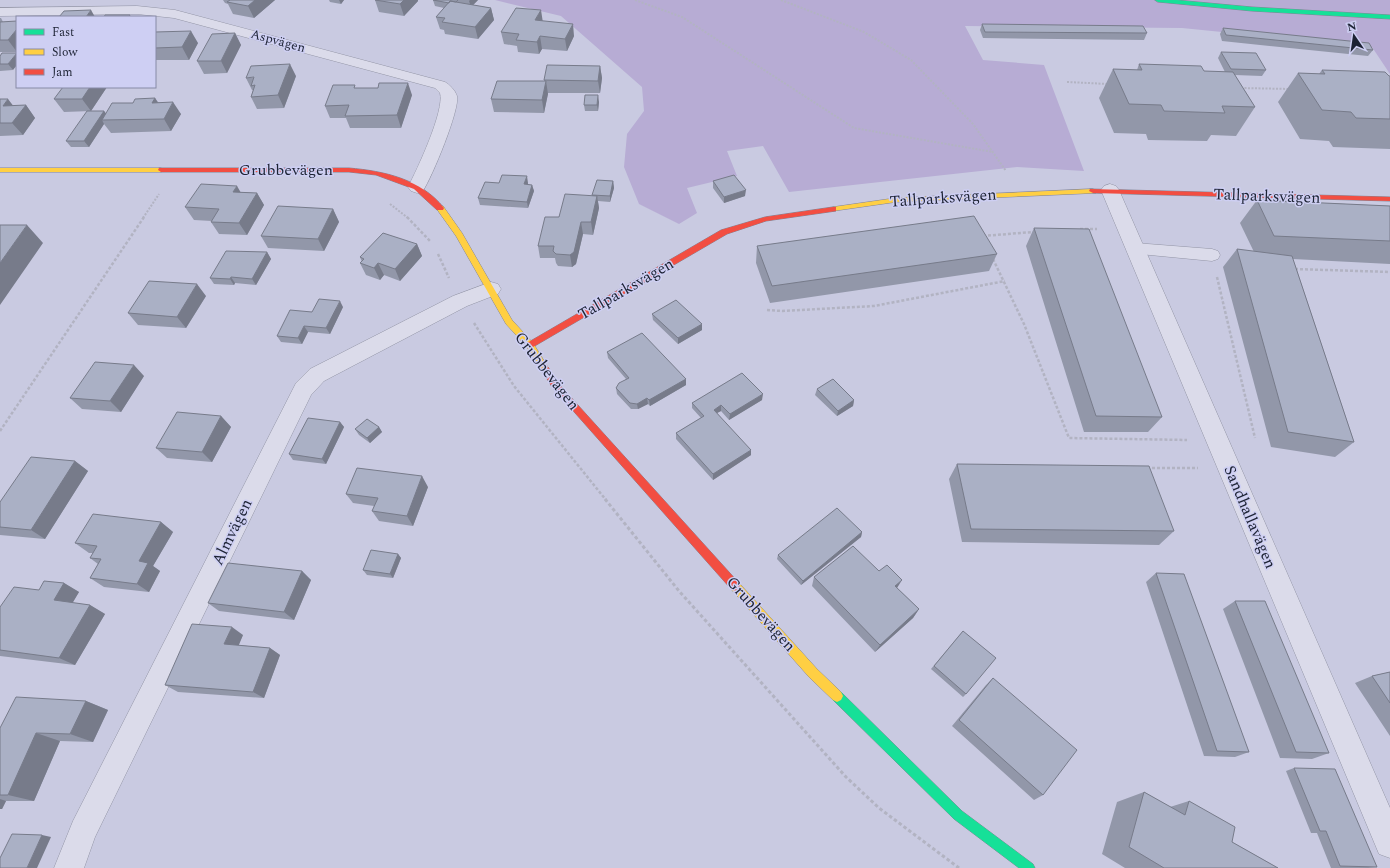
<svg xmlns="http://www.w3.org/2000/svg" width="1390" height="868" viewBox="0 0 1390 868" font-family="Spectral,serif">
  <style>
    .green { fill: #b7acd4 }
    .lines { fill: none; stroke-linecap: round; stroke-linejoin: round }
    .lane-casing { stroke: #9395a6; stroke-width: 1 }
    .street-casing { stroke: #9395a6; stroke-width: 1 }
    .fast-casing { stroke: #838596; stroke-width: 1 }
    .slow-casing { stroke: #838596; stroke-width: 1 }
    .jam-casing { stroke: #838596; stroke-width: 1 }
    .path-far2 { stroke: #b2b3c2; stroke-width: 2; stroke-dasharray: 2 1.5; stroke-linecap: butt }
    .path-far1 { stroke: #b2b3c2; stroke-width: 2.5; stroke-dasharray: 3 2; stroke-linecap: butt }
    .path { stroke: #b2b3c2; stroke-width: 3; stroke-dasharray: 3.5 2.5; stroke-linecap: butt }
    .lane { fill: #dbdbea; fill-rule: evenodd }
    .street { fill: #dbdbea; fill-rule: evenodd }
    .fast { fill: #16e098; fill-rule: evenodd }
    .slow { fill: #ffcf43; fill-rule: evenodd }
    .jam { fill: #f24e42; fill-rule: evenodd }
    .wall { fill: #9297a9 }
    .shaded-wall { fill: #777b8a }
    .building { fill: #aab0c5; stroke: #777b8a }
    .labels { text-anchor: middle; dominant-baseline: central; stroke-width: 3; stroke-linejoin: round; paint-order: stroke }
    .far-street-label { font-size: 13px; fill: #1c2233; stroke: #cecff3 }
    .street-label { font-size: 16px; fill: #1c2233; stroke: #cecff3 }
  </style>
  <rect width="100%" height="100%" fill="#c9cae1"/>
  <path class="green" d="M495 0H1390V74L1372 47 1182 28 965 26 983 60 1044 65 1084 171 1017 167 789 192 763 146 727 151 737 176 687 188 697 213 679 224 639 204 624 167 627 134 644 111 642 87 561 16Z"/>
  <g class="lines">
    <g class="lane-casing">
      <path id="lane" d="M1135 243 1212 249 1218 251 1220 255 1218 259 1212 261 1129 253 1127 249 1129 245Z"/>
    </g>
    <g class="street-casing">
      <path id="street" d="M137 6 175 10 445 82C450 85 455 90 457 96 460 110 432 177 423 191L417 193 411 191 408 187C417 170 445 110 440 93L435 88 174 18 137 14 0 16V8Z
        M1110 184 1116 186 1119 190 1390 808V858L1379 854 1101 190 1104 186Z
        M491 282 498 284 501 289 498 294 467 306 324 381 311 395 95 837 84 868H54L73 821 296 383 310 369 453 296Z"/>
    </g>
    <g class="fast-casing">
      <path id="fast" d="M1155 0H1176L1252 7 1390 15V19L1252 11 1158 2Z
        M837 690 841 692 962 811 1033 864 1035 868H1019L954 819 833 700 831 696 833 692Z"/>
    </g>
    <g class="slow-casing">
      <path id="slow" d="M0 168H161L164 170 161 172H0Z
        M1093 189 1097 191 1096 193 896 202 833 211 829 209 833 207 896 198Z
        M437 206H443L462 233 512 320 533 343 549 369 548 371H542L527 347 506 324 456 236 436 208Z
        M735 581 739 583 817 669 841 692 843 696 841 700 837 702 833 700 809 677 731 589 730 586 731 583Z"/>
    </g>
    <g class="jam-casing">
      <path id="jam" d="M159 168H349C384 171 421 179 444 208L443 210H437L414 189 376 175 349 172H161L158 170Z
        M1090 189 1390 197V201L1093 193 1089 191Z
        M833 207H836V211L766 221 727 234 533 347H527L526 345 527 343 721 230 765 217Z
        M545 366 548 367 558 383 739 583 740 586 739 589 735 591 731 589 552 387 541 369Z"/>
    </g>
    <path class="path-far2" d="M635 0 682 17 854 128 993 152
      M781 0 864 32 911 60 973 124 1006 171
      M1067 82 1108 84
      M1241 88 1290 89
      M390 204 408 218
      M143 218 159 194"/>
    <path class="path-far1" d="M407 217 430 241
      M1080 229H1097
      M983 236 1033 232
      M438 254 449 278
      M993 259 1024 324 1069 438 1187 440
      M1295 269 1390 272
      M1217 277 1255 438
      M767 310 782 311 874 306 1005 281
      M474 323 514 386 606 500
      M0 431 144 217
      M1147 468H1198"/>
    <path class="path" d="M605 499 679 591 846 777 879 808 959 868"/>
    <use href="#lane" class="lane"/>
    <use href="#street" class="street"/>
    <use href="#fast" class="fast"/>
    <use href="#slow" class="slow"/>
    <use href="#jam" class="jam"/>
  </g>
  <path class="wall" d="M223 0H275L254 18 233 14 228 4 225 3Z
    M329 0H344L341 4 330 2Z
    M375 0 418 1 404 16 379 12Z
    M433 0H478L473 5 491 8 494 20 478 39 445 34 444 30 440 29 436 17 444 8 435 6Z
    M0 18H1L3 22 17 52H0Z
    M542 21 574 36 567 51 542 49 539 54 518 52 517 46 504 44 501 32Z
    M982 24 1147 33 1144 40 983 38 980 30Z
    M1223 28 1373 50 1368 56 1222 41 1220 34Z
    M155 32 198 43 189 60H155Z
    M235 33 241 45 227 73 204 74 197 61Z
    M1221 52 1266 70 1262 76 1235 75 1255 107 1236 136 1211 135 1207 141 1148 140 1146 134 1114 133 1099 98 1113 69 1137 70 1139 64 1204 71 1225 72 1218 58Z
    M2 53 13 70 0 71V56Z
    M600 66 602 78 600 93H548L544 113 494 112 491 99 544 81V80Z
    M1322 70 1390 76V149L1333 147 1329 141 1300 139 1278 102 1298 73 1319 74Z
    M296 76 284 108 257 109 251 97 253 90H252L246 78Z
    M107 87 91 111 64 112 54 99Z
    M356 88 412 95 401 128H350L346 118H330L325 106Z
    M155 98 158 102 181 114 171 131 111 133 104 124 89 147H71L66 141 104 111 106 114 133 103Z
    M0 99 13 106 26 105 35 118 23 135 0 136Z
    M599 102 598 111H585L584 105Z
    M613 181 614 188 610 202 598 201 599 208 593 235 583 234 576 264 572 267 558 266 556 263 555 258H540L538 246 559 217 593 195H592Z
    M713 181 745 196 724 203 713 188Z
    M499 183H528V185H532L534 191 528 208 480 205 478 198Z
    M240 192 257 193 264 205 247 235 219 234 211 222 212 221 194 220 185 207Z
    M1257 200 1390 206V264L1293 259 1354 442 1335 457 1271 447 1223 267 1237 249 1254 252 1240 223Z
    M333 209 339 222 324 251 268 248 261 236Z
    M1034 228 1162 417 1148 432H1084L1026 246Z
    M417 244 422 256 400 281 384 275 380 280 366 275 360 263 362 262 360 257Z
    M757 246 997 254 989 271 770 303 756 263Z
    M267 252 271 259 256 285 235 283 234 285 214 284 210 278Z
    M206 296 186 328 138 325 128 313Z
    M343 307 330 334 308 332 302 344 281 342 277 336 312 312Z
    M652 314 702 330 678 344 653 320Z
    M607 352 686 379V385L650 406 648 404 638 409H631L617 394 616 388 626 379 608 358Z
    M144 376 121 412 82 409 70 398Z
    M817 389 854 400 853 406 837 416 815 395Z
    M762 400 729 420 721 411 717 413 751 455 713 480 676 439V433L701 418 692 408V403Z
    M221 416 231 427 212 462 167 458 156 448Z
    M340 422 344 427 326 464 293 460 289 454Z
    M379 427 382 432 370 443 359 435 355 429Z
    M75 461 88 471 45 539 0 535V502Z
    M957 464 1174 531 1159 545 962 542 949 479Z
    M428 487 413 526 379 521 372 511 374 506 353 503 346 494Z
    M161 522 173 532 153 566 160 571 149 592 104 587 90 578 98 564 90 558 93 553H89L75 543Z
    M862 532 861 537 801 585 777 559 778 555Z
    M398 554 401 558 393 578 367 575 363 570Z
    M302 571 311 580 294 620 219 611 208 603Z
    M1156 573 1249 752 1235 757 1204 756 1146 582Z
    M814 577 897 588 919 609 913 618 875 652 812 586Z
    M64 583 79 592 72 603 90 605 105 614 75 665 0 656V607L39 590Z
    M1235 601 1329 753 1312 759 1280 758 1223 609Z
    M963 631 966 694 963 697 931 669Z
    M243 635 238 645 270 648 280 655 264 698 178 692 165 685Z
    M1390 672V736L1355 683 1372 676Z
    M993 678 1043 795 1034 800 952 726 986 685Z
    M86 701 108 710 93 742 60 741 34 801H6L2 809H0V728Z
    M1294 768 1377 867 1368 868H1331L1317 833H1311L1286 771Z
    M1144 792 1170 807 1189 801 1232 842 1278 868H1125L1102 854 1117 802Z"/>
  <path class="shaded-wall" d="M255 0H275L254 18 248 6Z
    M339 0H344L341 4Z
    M404 0H418V1L404 16 400 4Z
    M470 0H478L471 7 469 1Z
    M491 8 494 20 478 39 475 27Z
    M91 10 95 17H86Z
    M541 10 543 23 535 20Z
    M573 24 574 36 567 51 565 39Z
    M17 29V52L8 40Z
    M191 31 198 43 189 60 182 47Z
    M235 33 241 45 227 73 221 61Z
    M540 36 542 49 539 54 537 42Z
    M17 53V65L13 70 8 64Z
    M290 64 296 76 284 108 278 95Z
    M600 66 602 78 600 93 598 81Z
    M546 81 548 94 544 113 542 100Z
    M408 83 412 95 401 128 397 115Z
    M90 87H107L91 111 82 99Z
    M598 95 599 102 598 111 597 105Z
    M155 98 163 111 152 103Z
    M8 99 18 112 3 106Z
    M173 102 181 114 171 131 164 119Z
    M26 105 35 118 23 135 12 123Z
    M104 111 109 117 102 120 104 124 89 147 84 141Z
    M527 176 528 183 526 191 524 184Z
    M613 181 614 188 610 202V196Z
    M532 185 534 191 528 208 527 202Z
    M237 186 244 198 233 192Z
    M746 190 745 196 724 203V197Z
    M257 193 264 205 247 235 239 223Z
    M597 196 599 208 593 235 591 222Z
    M333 209 339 222 324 251 318 239Z
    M581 222 583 234 576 264 572 267 570 255Z
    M27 225 43 243 0 305V263Z
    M417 244 422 256 400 281 395 269Z
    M267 252 271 259 256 285 252 279Z
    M378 263 384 275 380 280 374 268Z
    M231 277 235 283 234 285 230 279Z
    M197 284 206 296 186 328 177 317Z
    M340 301 343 307 330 334 326 328Z
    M702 324V330L678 344V338Z
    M304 326 308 332 302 344 298 338Z
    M134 365 144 376 121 412 110 401Z
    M686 379V385L650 406 649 400Z
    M763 394 762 400 729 420 730 414Z
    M647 398 648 404 638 409 637 404Z
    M854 400 853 406 837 416 838 411Z
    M721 405V411L713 415 714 410Z
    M221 416 231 427 212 462 202 452Z
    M340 422 344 427 326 464 322 459Z
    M379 427 382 432 370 443 367 438Z
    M751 450V455L713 480V474Z
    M75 461 88 471 45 539 31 530Z
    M422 476 428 487 413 526 407 516Z
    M161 522 173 532 153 566 160 571 149 592 137 584 139 561Z
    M862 532 861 537 801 585 803 581Z
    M398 554 401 558 393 578 390 574Z
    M302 571 311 580 294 620 284 612Z
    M902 580 897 588 895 586Z
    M64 583 79 592 69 609 54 600Z
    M90 605 105 614 75 665 59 658Z
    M919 609 913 618 875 652 880 645Z
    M232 627 243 635 236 652 224 644Z
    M270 648 280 655 264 698 253 692Z
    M86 701 108 710 93 742 70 734Z
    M36 733 60 741 34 801 8 795Z
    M0 799 6 801 2 809H0Z
    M42 835 51 837 37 868H27Z"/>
  <path class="building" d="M230 0H255L248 6 227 2Z
    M375 0H404L400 4Z
    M433 0H458L456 2 450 1 449 3Z
    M450 1 491 8 475 27 442 22 445 18 436 17Z
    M516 8 541 10 535 20 573 24 565 39 540 36 537 42 516 40 519 34 501 32Z
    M91 10 86 17H59L64 11Z
    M105 15H130L129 17H104Z
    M17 21V29L8 40H0V22Z
    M982 24 1143 26 1147 33 985 32Z
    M1223 28 1369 43 1373 50 1226 35Z
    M191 31 182 47 155 48V32Z
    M235 33 221 61H197L212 34Z
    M1221 52 1256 53 1266 70 1231 69Z
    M2 53H17L8 64H0V56Z
    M290 64 278 95 251 97 255 85 251 86 254 77 246 78 251 66Z
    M1139 64 1201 66 1204 71 1233 72 1255 107 1222 106 1225 113 1164 111 1161 105 1129 104 1113 69 1142 70Z
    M547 65 600 66 598 81 544 80Z
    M1322 70 1385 72 1389 76H1390V119L1356 118 1351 112 1322 110 1298 73 1325 74Z
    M497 81H546L542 100 491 99Z
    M379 83H408L397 115 345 116 349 105 325 106 333 85H355L354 88H378Z
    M63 87H90L82 99H54Z
    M585 95H598L597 105H584Z
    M155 98 152 103 173 102 164 119 102 120 112 103H133L135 99Z
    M0 99H8L3 106 26 105 12 123H0Z
    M87 111H104L84 141H66Z
    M502 175 527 176 524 184 532 185 527 202 478 198 485 182 499 183Z
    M734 175 746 190 724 197 713 181Z
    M597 180 613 181 610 196 592 195Z
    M201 184 237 186 233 192 257 193 239 223 211 222 219 209 185 207Z
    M565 194 597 196 591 222H581L574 252 570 255 556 254 553 251 554 246H538L545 217H559Z
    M1257 200 1390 206V241L1274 236Z
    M278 206 333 209 318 239 261 236Z
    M974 216 997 254 772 286 757 246Z
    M0 225H27L0 263Z
    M1034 228 1089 229 1162 417 1096 416Z
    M383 233 417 244 395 269 378 263 374 268 360 263 364 259 360 257Z
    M1237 249 1292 256 1354 442 1288 432Z
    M226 251 267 252 252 279 231 277 230 279 210 278Z
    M149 281 197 284 177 317 128 313Z
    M319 299 340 301 326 328 304 326 298 338 277 336 290 310 312 312Z
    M676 300 702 324 678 338 652 314Z
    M642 333 686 379 649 400 647 398 637 404 630 403 616 388 619 383 629 378 607 352Z
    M95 362 134 365 110 401 70 398Z
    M742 373 763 394 730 414 721 405 714 410 751 450 713 474 676 433 704 416 692 403Z
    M833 379 854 400 838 411 817 389Z
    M177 412 221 416 202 452 156 448Z
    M308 418 340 422 322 459 289 454Z
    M367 419 379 427 367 438 355 429Z
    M31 457 75 461 31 530 0 527V502Z
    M957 464 1149 466 1174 531 971 529Z
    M357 468 422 476 407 516 372 511 378 498 346 494Z
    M837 508 862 532 803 581 778 555Z
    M93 514 161 522 139 561 148 563 137 584 90 578 101 559 90 558 97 546 75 543Z
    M853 546 879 571 887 565 902 580 895 586 919 609 880 645 814 577Z
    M371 550 398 554 390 574 363 570Z
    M228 563 302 571 284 612 208 603Z
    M1156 573 1184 574 1249 752 1217 751Z
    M44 581 64 583 54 600 90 605 59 658 0 650V607L14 587 39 590Z
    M1235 601H1265L1329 753 1296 752Z
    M192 624 232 627 224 644 270 648 253 692 165 685Z
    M963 631 996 658 966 694 934 666Z
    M1390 672V703L1372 676Z
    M993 678 1077 750 1043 795 959 720Z
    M16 697 86 701 70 734 36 733 8 795H0V728Z
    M1294 768 1335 769 1377 867 1340 866 1326 831H1320Z
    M1144 792 1185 815 1189 801 1235 827 1232 842 1278 868H1164L1129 847Z
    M12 834 42 835 27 868H0V858Z"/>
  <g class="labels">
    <g class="far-street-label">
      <text transform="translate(278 41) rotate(15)">Aspvägen</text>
    </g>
    <g class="street-label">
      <text x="286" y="170">Grubbevägen</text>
      <text transform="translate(1267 196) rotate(2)">Tallparksvägen</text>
      <text transform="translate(943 198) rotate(-4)">Tallparksvägen</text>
      <text transform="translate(626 289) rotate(-30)">Tallparksvägen</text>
      <text transform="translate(547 371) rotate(52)">Grubbevägen</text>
      <text transform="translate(1250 517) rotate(67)">Sandhallavägen</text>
      <text transform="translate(232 532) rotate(-64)">Almvägen</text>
      <text transform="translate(761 614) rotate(48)">Grubbevägen</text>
    </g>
  </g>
  <rect x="16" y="16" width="140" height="72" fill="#cecff3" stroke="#878aa6"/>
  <rect x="24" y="29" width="20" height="6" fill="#16e098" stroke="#878aa6"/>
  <text x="52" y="36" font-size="12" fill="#1c2233">Fast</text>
  <rect x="24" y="49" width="20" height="6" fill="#ffcf43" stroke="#878aa6"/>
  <text x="52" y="56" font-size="12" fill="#1c2233">Slow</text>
  <rect x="24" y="69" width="20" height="6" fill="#f24e42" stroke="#878aa6"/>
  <text x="52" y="76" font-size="12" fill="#1c2233">Jam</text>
  <g transform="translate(1354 36) rotate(347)" stroke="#cecff3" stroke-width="3" paint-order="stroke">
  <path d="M0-3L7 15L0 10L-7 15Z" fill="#1c2233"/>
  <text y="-6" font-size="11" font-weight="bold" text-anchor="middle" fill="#1c2233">N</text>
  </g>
</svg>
